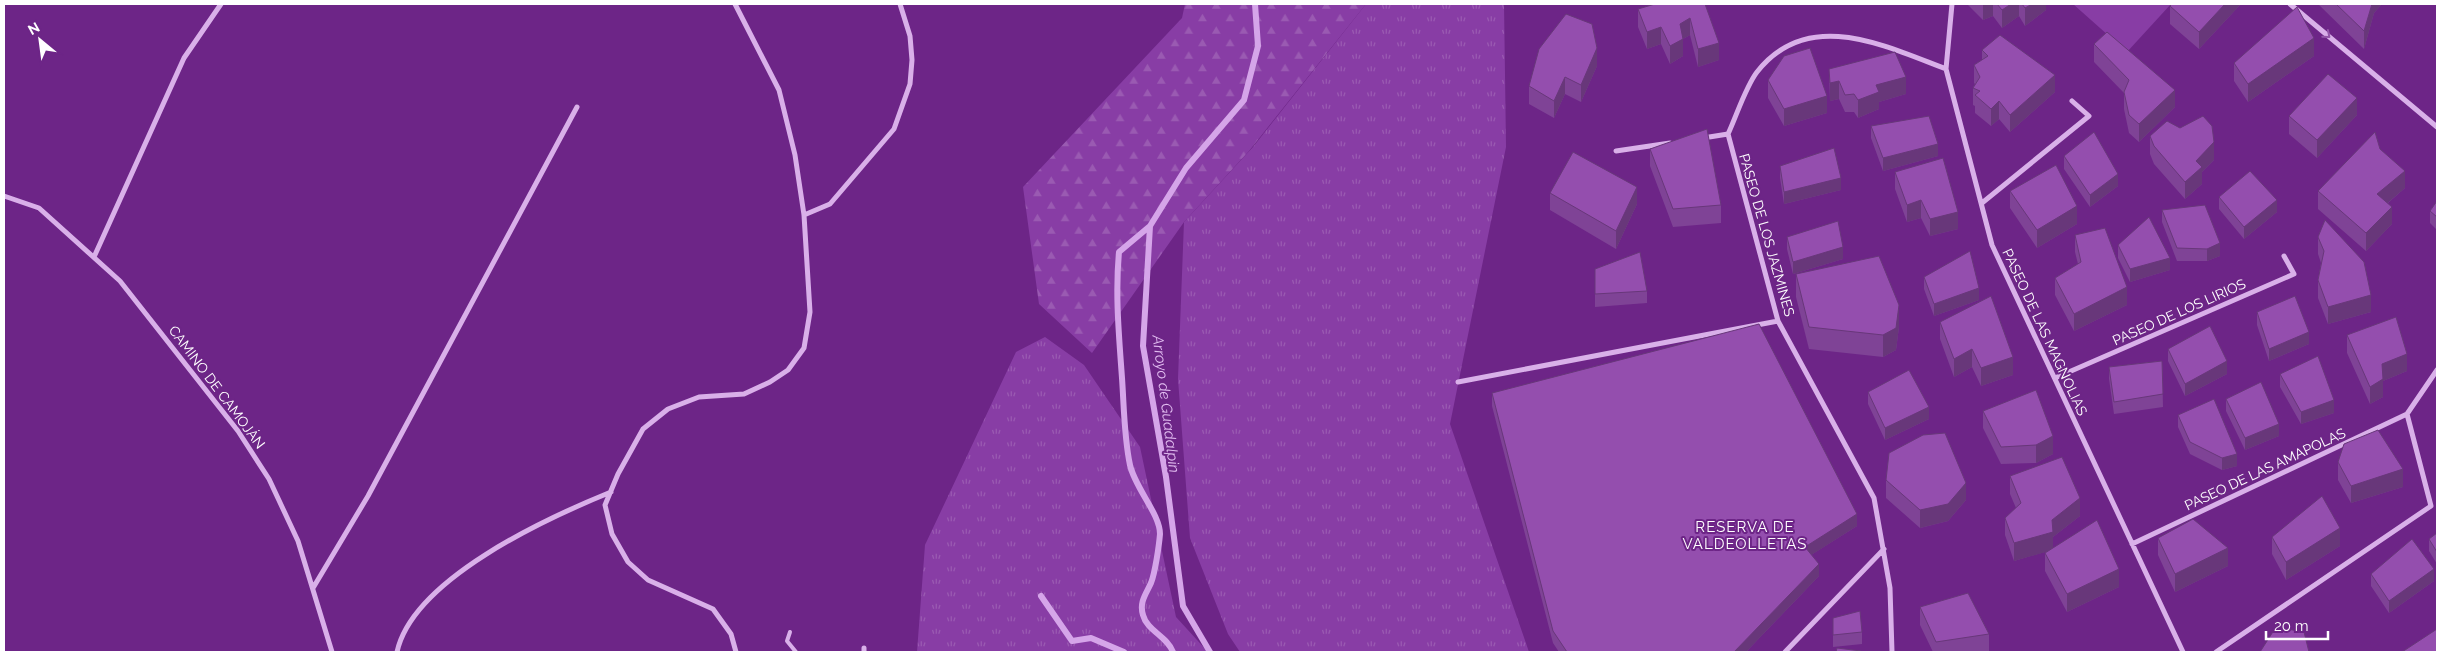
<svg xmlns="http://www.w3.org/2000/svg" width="2441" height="656" viewBox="0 0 2441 656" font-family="Raleway,sans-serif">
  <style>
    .grass { fill: url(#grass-tufts) }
    .forest { fill: url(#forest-firs) }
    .pitch { fill: #883da5 }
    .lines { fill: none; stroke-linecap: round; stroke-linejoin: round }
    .stream { stroke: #d5a5e9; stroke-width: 6 }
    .lane { stroke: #d9b0e9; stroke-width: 4 }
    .street { stroke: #d9b0e9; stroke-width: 5 }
    .wall { fill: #7f4396 }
    .shaded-wall { fill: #68377a }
    .building { fill: #944eae; stroke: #68377a }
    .oneway { stroke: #9356a9 }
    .labels { text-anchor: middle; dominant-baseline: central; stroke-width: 4; stroke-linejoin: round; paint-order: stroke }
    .street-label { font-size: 14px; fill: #fff; stroke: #6d2587 }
    .water-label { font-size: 15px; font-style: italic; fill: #e1bcf0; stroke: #6d2587 }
    .neighbourhood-label { font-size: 15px; letter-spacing: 1px; fill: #fff; stroke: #6d2587 }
  </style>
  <defs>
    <pattern id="grass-tufts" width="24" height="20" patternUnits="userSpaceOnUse" patternTransform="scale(1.25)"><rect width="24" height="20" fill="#883da5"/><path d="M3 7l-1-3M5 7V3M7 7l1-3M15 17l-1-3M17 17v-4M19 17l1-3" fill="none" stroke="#9a5ab2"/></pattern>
    <pattern id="forest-firs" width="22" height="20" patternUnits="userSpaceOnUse" patternTransform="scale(1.25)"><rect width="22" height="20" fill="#883da5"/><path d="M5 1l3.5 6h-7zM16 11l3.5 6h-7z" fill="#9a5ab2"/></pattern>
  </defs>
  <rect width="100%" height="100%" fill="#6d2587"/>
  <path class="grass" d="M1366 4H1504L1506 147 1450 424 1529 652H1240L1228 634 1190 538 1178 379 1184 222 1253 147Z
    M1045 337 1084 365 1140 447 1176 617 1208 652H917L925 545 1016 352Z"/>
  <path class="forest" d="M1185 4H1366L1249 151 1184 222 1092 353 1039 304 1023 187 1182 18Z"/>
  <path class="pitch" d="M2073 4H2171L2127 52Z"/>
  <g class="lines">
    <path class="stream" d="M1150 226 1119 252C1115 294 1119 336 1122 378 1124 406 1124 437 1130 465 1135 488 1160 514 1160 534 1159 546 1155 573 1151 583 1146 594 1139 602 1143 615 1147 631 1167 636 1173 652
      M1041 596 1072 641 1091 638 1124 652
      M1210 652 1183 606 1166 477 1143 346 1150 226 1186 168 1244 100 1258 46 1255 4"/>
    <path class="lane" d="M790 632 787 641 796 652"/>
    <path class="street" d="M735 4 779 90 795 155 804 215 810 312 804 348 788 370 770 382 744 394 699 397 668 409 643 429 618 474 605 505 612 534 628 562 648 580 713 609 731 634 736 652
      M1952 4 1946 69 1992 245 2183 652
      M2290 4 2437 127
      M1703 138 1728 134
      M1616 151 1670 143
      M4 196 39 208 120 281 238 431 269 479 298 541 332 652
      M1982 203 2089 116 2072 101
      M804 215 830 204 894 129 910 84 912 60 910 36 900 4
      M94 257 184 58 221 4
      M2055 378 2294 274 2284 256
      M1458 382 1778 321
      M2132 544 2407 414
      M313 588 368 496 577 107
      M397 652C413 579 547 518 611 492
      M864 652V648
      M1785 652 1884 549
      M1892 652 1890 588 1874 498 1778 321 1728 134C1736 117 1746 86 1757 72 1808 7 1885 46 1946 69
      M2216 652 2431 506 2407 414 2437 370"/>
  </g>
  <path class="wall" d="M1705 4 1719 60 1698 67 1690 35 1683 39V56L1670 64 1661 44 1647 49 1638 27V9Z
    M1968 4H2046V10L2025 26 2019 16 2002 28 1993 16 1983 20 1968 5Z
    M2241 4 2199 49 2170 24V6Z
    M2318 4H2382L2374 13 2364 49Z
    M2094 44 2175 107 2139 142 2129 133 2124 109V93L2094 62Z
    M1982 50 2055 92 2010 132 1999 119 1991 126 1975 113V106L1973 105V88L1975 84 1974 83V65L1982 60Z
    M2314 56 2248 102 2234 81V63Z
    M1597 66 1581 102 1565 94 1554 118 1529 104V86Z
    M1829 69 1906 94 1879 102V109L1858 118 1854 112H1845L1839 99 1830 101Z
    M1768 80 1827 113 1784 126 1768 98Z
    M2357 115 2317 158 2289 134V116Z
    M1871 126 1938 156 1883 171 1871 138Z
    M2150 136 2214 160 2202 172V184L2185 199 2154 164 2150 154Z
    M1650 149 1721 205V223L1673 227 1650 166Z
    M2380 149 2405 188 2388 203 2392 224 2366 251 2318 209V191Z
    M2064 156 2118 186 2090 207 2064 169Z
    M1780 166 1841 190 1784 204 1780 178Z
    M1895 172 1958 229 1930 236 1921 218 1907 222 1895 189Z
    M2010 191 2077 224 2037 248 2010 208Z
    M1550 193 1637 204 1616 249 1550 210Z
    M2219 197 2277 212 2244 239 2219 209Z
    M2437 201V230L2430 223V211Z
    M2162 210 2220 256 2207 261H2177L2162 222Z
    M2075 235 2127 305 2074 331 2055 295V278L2078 264 2075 252Z
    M1787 237 1843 259 1793 274 1787 249Z
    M2318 237 2371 312 2328 324 2318 298V280L2321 263 2318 254Z
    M2118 245 2170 270 2130 282 2118 258Z
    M1595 269 1647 291V303L1595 307Z
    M1796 274 1899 327 1896 350 1883 357 1809 349 1796 297Z
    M1924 277 1979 300 1934 316 1924 289Z
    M2257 312 2309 344 2269 361 2257 325Z
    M1940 322 2013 375 1981 386 1972 367 1954 377 1940 339Z
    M2347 335 2407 371 2383 381V397L2370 404 2347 353Z
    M2168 349 2227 374 2185 396 2168 361Z
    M2162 361 2163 407 2114 414 2109 379V367Z
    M2280 374 2334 413 2301 424 2280 387Z
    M1868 392 1929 419 1885 440 1868 404Z
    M1492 393 1857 526 1811 555 1819 576 1746 652H1559L1553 643 1492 406Z
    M2226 399 2279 436 2245 450 2226 411Z
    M1983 411 2053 454 2036 463 2001 464 1983 428Z
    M2178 415 2237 466 2222 470 2190 454 2178 427Z
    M2338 462 2403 487 2351 503 2338 480Z
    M2010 476 2080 516 2053 537V548L2119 587 2067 612 2045 571V553L2048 551 2014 561 2005 535V518L2016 508 2010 494Z
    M1886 480 1966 500 1948 521 1920 528 1886 498Z
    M2437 533V564L2429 551V539Z
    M2272 537 2340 546 2286 580 2272 554Z
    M2158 538 2228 566 2175 592 2158 555Z
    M2371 574 2434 581 2389 613 2371 586Z
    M1920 607 1989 634V651L1982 652H1933L1920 625Z
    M1833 618 1862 632V644L1833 647Z"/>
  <path class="shaded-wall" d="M1983 4H1993V16L1983 20Z
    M2011 4H2019V16L2002 28V10Z
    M2032 4H2046V10L2025 26V8Z
    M2225 4H2241L2199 49V32Z
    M2372 4H2382L2374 13 2364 49V31Z
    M1690 18V35L1683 39V56L1670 64V46L1680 24Z
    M1661 27V44L1647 49V32Z
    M2314 38V56L2248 102V84Z
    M1719 43V60L1698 67V49Z
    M1597 48V66L1581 102V85Z
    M2055 75V92L2010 132V115Z
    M1565 77V94L1554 118V101Z
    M1906 77V94L1879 102V109L1858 118V100L1876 85Z
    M1839 81V99L1830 101V83Z
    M2175 90V107L2139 142V124Z
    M1827 96V113L1784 126V109Z
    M2357 98V115L2317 158V140Z
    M1999 101V119L1991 126V109Z
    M2214 142V160L2202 172V184L2185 199V182L2196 161Z
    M1938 144V156L1883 171V158Z
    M2405 171V188L2377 212V194Z
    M2118 174V186L2090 207V195Z
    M1841 178V190L1784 204V192Z
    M1637 187V204L1616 249V231Z
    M1921 200V218L1907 222V205Z
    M2277 200V212L2244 239V227Z
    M2077 206V224L2037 248V230Z
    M2392 207V224L2366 251V233Z
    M1958 212V229L1930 236V219Z
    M2220 243V256L2207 261V249Z
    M1843 247V259L1793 274V262Z
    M2170 258V270L2130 282V269Z
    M2127 287V305L2074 331V314Z
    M1979 288V300L1934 316V304Z
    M2371 295V312L2328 324V307Z
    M1899 305V327L1896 350 1883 357V335Z
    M2309 332V344L2269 361V349Z
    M1972 349V367L1954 377V359Z
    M2407 354V371L2383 381V397L2370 404V387L2382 364Z
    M2013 357V375L1981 386V368Z
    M2227 361V374L2185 396V384Z
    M2334 400V413L2301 424V412Z
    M1929 407V419L1885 440V428Z
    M2279 424V436L2245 450V438Z
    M2053 436V454L2036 463V445Z
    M2237 454V466L2222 470V458Z
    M2403 469V487L2351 503V486Z
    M1966 483V500L1948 521 1920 528V510Z
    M2080 498V516L2053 537V550L2014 561V543L2052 520Z
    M1857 514V526L1805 559V547Z
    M2340 528V546L2286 580V562Z
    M2228 548V566L2175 592V574Z
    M1819 564V576L1746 652H1734Z
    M2119 569V587L2067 612V594Z
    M2434 569V581L2389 613V601Z"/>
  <path class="building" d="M1655 4H1705L1719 43 1698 49 1690 18 1680 24 1683 39 1670 46 1661 27 1647 32 1638 9Z
    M1997 4H2011L2002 10Z
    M2022 4H2032L2025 8Z
    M2172 4H2225L2199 32 2170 6Z
    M2336 4H2372L2364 31Z
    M2297 7 2314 38 2248 84 2234 63Z
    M1566 14 1592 24 1597 48 1581 85 1565 77 1554 101 1529 86 1539 49Z
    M2107 32 2175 90 2139 124 2129 115 2124 92 2129 80 2094 44Z
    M2000 35 2055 75 2010 115 1999 101 1991 109 1975 95 1980 91 1973 88 1980 77 1974 65 1988 56 1982 50Z
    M1810 48 1827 96 1784 109 1768 80 1784 56Z
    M1895 52 1906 77 1876 85 1879 92 1858 100 1854 94 1845 95 1839 81 1830 83 1829 69Z
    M2328 74 2357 98 2317 140 2289 116Z
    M1929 116 1938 144 1883 158 1871 126Z
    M2203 116 2212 126 2214 142 2196 161 2202 167 2185 182 2154 146 2150 136 2167 121 2180 128Z
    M1707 129 1721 205 1673 209 1650 149Z
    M2094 132 2118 174 2090 195 2064 156Z
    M2375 132 2380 149 2405 171 2377 194 2392 207 2366 233 2318 191Z
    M1834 148 1841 178 1784 192 1780 166Z
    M1573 152 1637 187 1616 231 1550 193Z
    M1943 158 1958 212 1930 219 1921 200 1907 205 1895 172Z
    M2056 165 2077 206 2037 230 2010 191Z
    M2250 171 2277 200 2244 227 2219 197Z
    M2437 201V217L2430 211Z
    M2205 205 2220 243 2207 249 2177 248 2162 210Z
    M2149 217 2170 258 2130 269 2118 245Z
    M2325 220 2364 262 2371 295 2328 307 2318 280 2324 251 2318 237Z
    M1838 221 1843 247 1793 262 1787 237Z
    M2105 228 2127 287 2074 314 2055 278 2081 262 2075 235Z
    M1970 251 1979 288 1934 304 1924 277Z
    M1640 252 1647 291 1595 294V269Z
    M1879 256 1899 305 1896 328 1883 335 1809 327 1796 274Z
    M1991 296 2013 357 1981 368 1972 349 1954 359 1940 322Z
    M2295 296 2309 332 2269 349 2257 312Z
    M2396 317 2407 354 2382 364 2383 379 2370 387 2347 335Z
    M1759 324 1857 514 1805 547 1819 564 1734 652H1567L1553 631 1492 393Z
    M2210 326 2227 361 2185 384 2168 349Z
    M2318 356 2334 400 2301 412 2280 374Z
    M2162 361 2163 394 2114 402 2109 367Z
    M1909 370 1929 407 1885 428 1868 392Z
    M2261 382 2279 424 2245 438 2226 399Z
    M2036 390 2053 436 2036 445 2001 447 1983 411Z
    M2214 399 2237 454 2222 458 2190 442 2178 415Z
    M2378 430 2403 469 2351 486 2338 462 2344 444Z
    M1945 433 1966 483 1948 504 1920 510 1886 480 1889 453 1923 435Z
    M2062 457 2080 498 2052 520 2053 532 2014 543 2005 518 2021 503 2010 476Z
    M2322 496 2340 528 2286 562 2272 537Z
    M2193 519 2228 548 2175 574 2158 538Z
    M2097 520 2119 569 2067 594 2045 553Z
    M2437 533V552L2429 539Z
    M2412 539 2434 569 2389 601 2371 574Z
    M1968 593 1989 634 1936 642 1920 607Z
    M1860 611 1862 632 1833 635V618Z
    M2276 627 2304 632 2309 652H2260Z
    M2437 629V652H2402Z
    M1837 648 1861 651V652H1836Z"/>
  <defs><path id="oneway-chevron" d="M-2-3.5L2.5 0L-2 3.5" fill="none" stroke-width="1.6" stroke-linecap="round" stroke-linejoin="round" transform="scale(1.25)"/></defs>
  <use class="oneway" href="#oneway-chevron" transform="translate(2327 35) rotate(40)"/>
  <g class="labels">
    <g class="street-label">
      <text transform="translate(1767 235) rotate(74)">PASEO DE LOS JAZMINES</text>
      <text transform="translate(2179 312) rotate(-24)">PASEO DE LOS LIRIOS</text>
      <text transform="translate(2045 332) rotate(65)">PASEO DE LAS MAGNOLIAS</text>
      <text transform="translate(217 387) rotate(53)">CAMINO DE CAMOJÁN</text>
      <text transform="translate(2265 469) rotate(-25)">PASEO DE LAS AMAPOLAS</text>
    </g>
    <g class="water-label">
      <text transform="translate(1166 404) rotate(83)">Arroyo de Guadalpin</text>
    </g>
    <g class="neighbourhood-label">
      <text x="1745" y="527">RESERVA DE<tspan x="1745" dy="17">VALDEOLLETAS</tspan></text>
    </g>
  </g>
  <rect width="2441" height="656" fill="none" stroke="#ffffff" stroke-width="10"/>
  <g transform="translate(40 40) rotate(331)" stroke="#6d2587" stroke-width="4" paint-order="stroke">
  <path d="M0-4L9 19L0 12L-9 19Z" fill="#ffffff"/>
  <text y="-8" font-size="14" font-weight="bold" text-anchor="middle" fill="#ffffff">N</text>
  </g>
  <path d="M2266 631v8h62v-8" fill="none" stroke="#ffffff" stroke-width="2.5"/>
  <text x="2274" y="631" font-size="15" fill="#ffffff" stroke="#6d2587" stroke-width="4" paint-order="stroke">20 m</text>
</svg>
